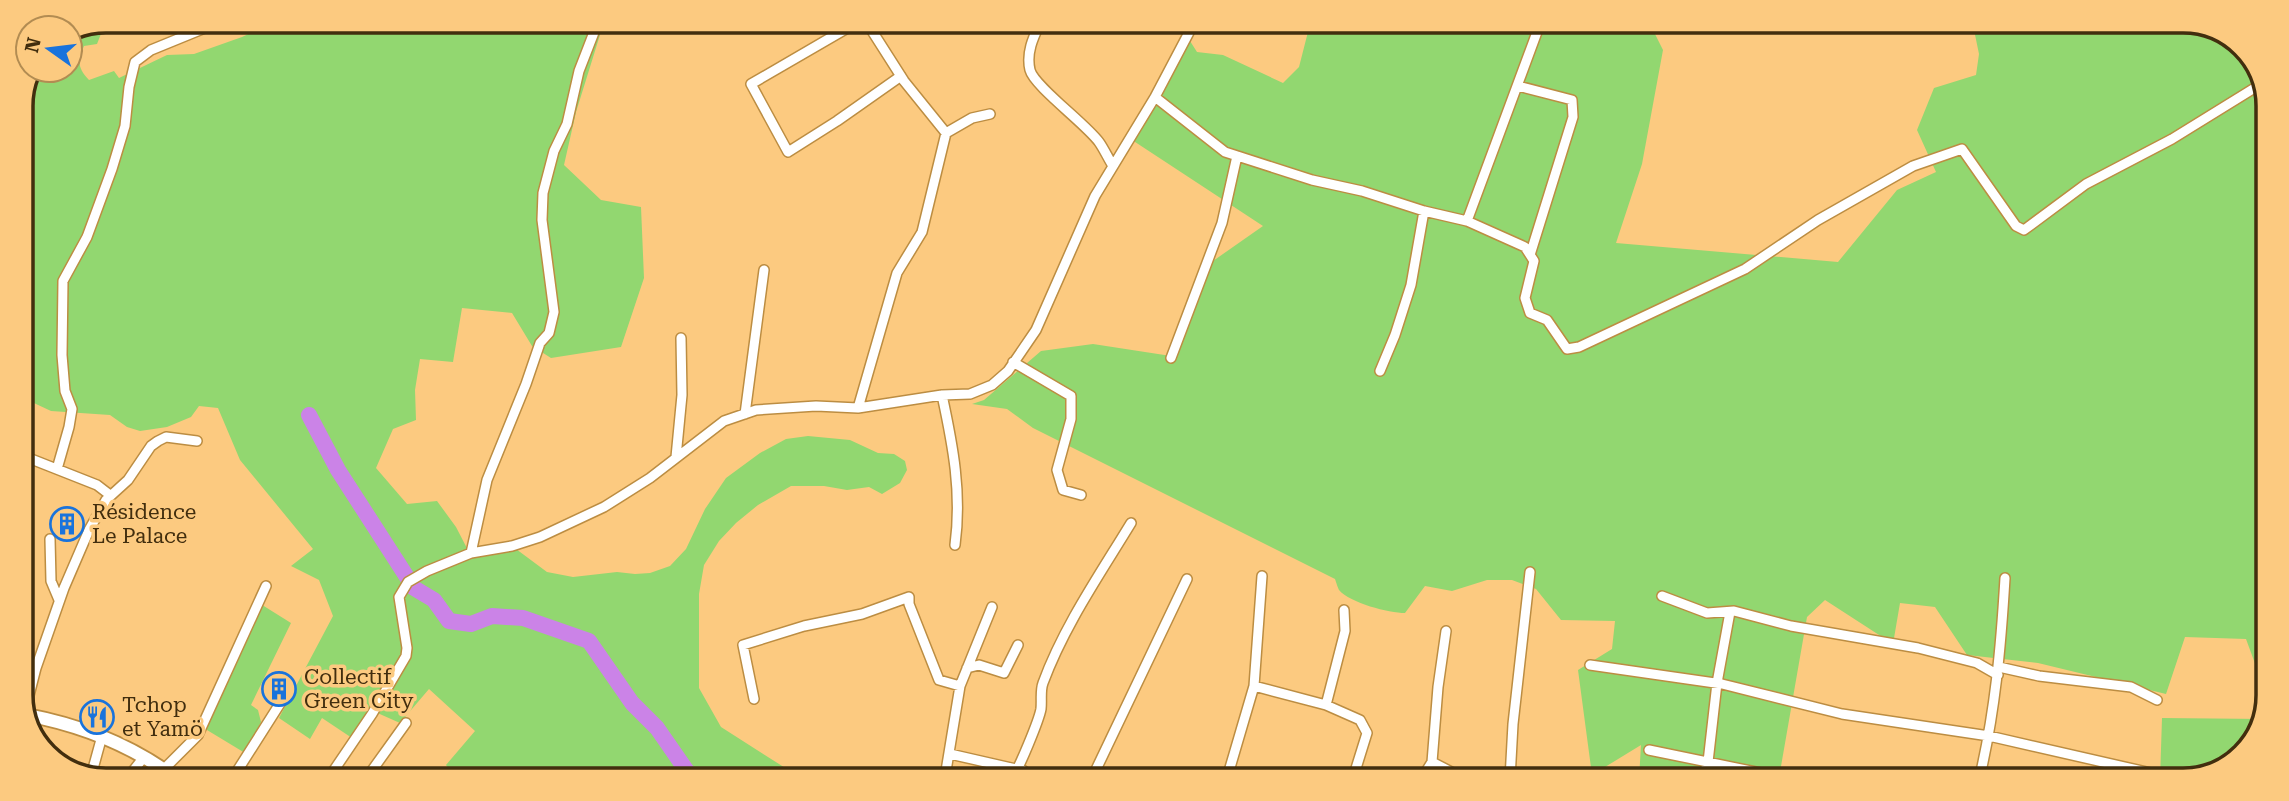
<svg xmlns="http://www.w3.org/2000/svg" width="2289" height="801" viewBox="0 0 2289 801" font-family="'Roboto Serif',serif">
  <style>
    .green { fill: #92d770 }
    .lines { fill: none; stroke-linecap: round; stroke-linejoin: round }
    .river { stroke: #cb83e7; stroke-width: 16 }
    .street-casing { stroke: #bc8d42; stroke-width: 12 }
    .secondary-casing { stroke: #bc8d42; stroke-width: 16 }
    .street { stroke: #fff; stroke-width: 9 }
    .secondary { stroke: #fff; stroke-width: 12 }
    .labels { text-anchor: middle; dominant-baseline: central; stroke-width: 7; stroke-linejoin: round; paint-order: stroke }
    .poi-label { font-size: 21px; fill: #422e0e; stroke: #fcca80; text-anchor: start }
    .rim { fill: none; stroke: #422e0e; stroke-width: 3.5 }
  </style>
  <rect width="100%" height="100%" fill="#fcca80"/>
  <path class="green" d="M106 21 97 44 84 46C77 61 78 69 89 80L114 71 119 78 167 55 194 54 242 37 276 21 604 22 576 112 564 165 601 200 641 207 644 278 621 347 551 358 532 346 512 313 462 308 453 362 420 359 415 390 416 420 393 429 376 468 407 504 437 501 456 527 472 558 516 549 547 572 573 577 617 572 635 574 650 573 670 566 686 549 705 509 726 478 760 453 786 439 808 436 850 440 878 453 894 454 905 461 907 470 900 483 882 494 869 487 847 490 824 486H791L758 505 736 523 719 541 704 565 699 594V688L721 727 790 771 830 777 496 776 490 772 483 776H455L446 765 475 731 429 689 400 723 373 711 355 740 322 718 310 739 279 718 333 616 319 580 291 566 313 549 240 460 218 408 199 406 191 417 167 427 140 431 127 427 110 415 51 411 21 397V102L35 70H70V36Z
    M1310 24H1643L1654 32 1663 50 1642 164 1616 243 1838 262 1897 190 1936 172 1917 130 1934 88 1976 75 1979 54 1973 25H2209L2250 54 2268 101 2264 688 2246 639 2185 637 2166 694 2038 663 1967 655 1935 607 1900 603 1893 644 1825 600 1807 617 1780 772 1797 779H1639L1641 745 1592 775 1578 670 1612 649 1615 621 1561 620 1536 589 1512 580H1487L1452 591 1425 586 1405 613C1389 613 1350 603 1339 590 1338 588 1336 582 1335 579L1033 428 1007 409 972 404 984 400 1041 351 1093 344 1171 356 1203 268 1263 226 1129 138 1190 41 1197 52 1223 55 1283 83 1299 67Z
    M259 603 291 623 251 705 258 710 261 722 245 753 202 727Z
    M2162 718 2264 719V721L2234 763 2183 780H2160Z"/>
  <g class="lines">
    <path class="river" d="M309 415 338 470 414 588 434 600 449 621 471 624 492 616 523 618 589 641 632 703 657 728 691 777"/>
    <g class="street-casing">
      <path id="street" d="M856 23 751 84 788 152 837 121 901 76
        M1040 23C1033 38 1026 53 1030 70 1034 86 1086 124 1099 142 1104 149 1108 158 1113 166
        M1518 86 1572 100 1573 117 1530 255
        M1155 97 1225 152 1312 180 1362 191 1424 211 1467 221 1525 247 1534 261 1525 298 1530 313 1547 320 1567 349 1579 347 1745 269 1818 220 1913 166 1962 149 2016 226 2024 230 2086 184 2172 139 2261 84
        M946 133 972 118 990 114
        M1467 221 1540 24
        M1171 358 1222 223 1237 156
        M1013 362 1071 396V419L1057 470 1063 490 1081 495
        M1380 371 1395 335 1411 285 1424 211
        M942 395C953 446 962 493 955 545
        M858 408 897 273 922 232 946 133 904 81 867 23
        M745 414 764 270
        M21 455 97 485 110 495
        M676 457 682 395 681 338
        M57 469 69 427 72 409 65 391 62 355 63 281 87 237 112 169 125 126 129 87 135 62 151 50 222 21
        M50 539 51 581 59 600
        M471 553 487 480 526 384 540 343 549 333 554 312 542 220 543 193 554 151 567 124 579 71 598 22
        M1662 596 1707 613 1734 611 1791 626 1918 648 1977 663 1998 675
        M1590 665 1722 684 1842 714 1989 736 2164 776
        M1999 667 2039 676 2131 687 2157 700
        M967 668 979 665 1004 673 1018 645
        M1254 686 1326 705 1360 720 1367 733 1353 778
        M754 699 743 645 804 626 862 614 909 597V604L939 680 960 686
        M1326 705 1345 631 1344 610
        M25 711 36 668 64 588 89 530 106 500 128 480 151 446 158 441 166 437 197 441
        M1649 750 1790 779
        M950 754 1016 769 1020 768 1033 778
        M1432 762 1463 778
        M164 769 198 735 266 586
        M91 776 102 736
        M129 776 144 757
        M234 776 281 702
        M330 776 372 714 406 656 407 648 399 597 408 582 427 571 471 553 512 546 540 537 604 507 650 478 724 421 756 410 816 406 858 408 942 395 970 394 992 385 1008 371 1036 330 1095 196 1155 97 1194 23
        M368 776 406 723
        M945 777 960 686 992 607
        M1012 778C1019 769 1039 720 1041 709 1042 700 1040 691 1043 683 1064 626 1100 574 1131 523
        M1092 778 1187 579
        M1227 778 1254 686 1262 576
        M1422 778 1432 762 1438 687 1446 631
        M1510 779 1513 724 1530 572
        M1702 779 1708 762 1717 683 1730 612
        M1979 780C1995 713 2001 646 2005 578"/>
    </g>
    <g class="secondary-casing">
      <path id="secondary" d="M27 715C80 725 129 744 173 776"/>
    </g>
    <use href="#street" class="street"/>
    <use href="#secondary" class="secondary"/>
  </g>
  <defs>
    <g id="building-ring" transform="scale(1.75)"><circle r="9.5" fill="#fcca80" stroke="#1973dc" stroke-width="1.5"/><path d="M-4-6H4V6H1V3H-1V6H-4ZM-2.5-4.3h1.7v1.8h-1.7ZM.8-4.3h1.7v1.8H.8ZM-2.5-1h1.7V.8h-1.7ZM.8-1h1.7V.8H.8Z" fill="#1973dc"/></g>
    <g id="restaurant-ring" transform="scale(1.75)"><circle r="9.5" fill="#fcca80" stroke="#1973dc" stroke-width="1.5"/><path d="M-5-6h1v4h1v-4h1v4h1v-4h1v5L-1.5 .5V6h-2V.5L-5-1ZM5-6V6H3V1.5H1.5Q1.5-4 5-6Z" fill="#1973dc"/></g>
  </defs>
  <g fill-rule="evenodd">
    <use href="#building-ring" x="67" y="524"/>
    <use href="#building-ring" x="279" y="689"/>
    <use href="#restaurant-ring" x="97" y="717"/>
  </g>
  <g class="labels">
    <g class="poi-label">
      <text x="92" y="512">Résidence<tspan x="92" dy="24">Le Palace</tspan></text>
      <text x="304" y="677">Collectif<tspan x="304" dy="24">Green City</tspan></text>
      <text x="122" y="705">Tchop<tspan x="122" dy="24">et Yamö</tspan></text>
    </g>
  </g>
  <path d="M0 0H2289V801H0ZM106 33H2183A73 73 0 0 1 2256 106V695A73 73 0 0 1 2183 768H106A73 73 0 0 1 33 695V106A73 73 0 0 1 106 33Z" fill="#fcca80" fill-rule="evenodd"/>
  <path class="rim" d="M106 33H2183A73 73 0 0 1 2256 106V695A73 73 0 0 1 2183 768H106A73 73 0 0 1 33 695V106A73 73 0 0 1 106 33Z"/>
  <g transform="translate(49 49) rotate(284)"><circle r="33" fill="#fcca80" stroke="#b28c52" stroke-width="2"/>
  <path d="M0-5L12 26L0 18L-12 26Z" fill="#1973dc"/>
  <text y="-10" font-size="19" font-weight="bold" text-anchor="middle" fill="#422e0e">N</text>
  </g>
</svg>
